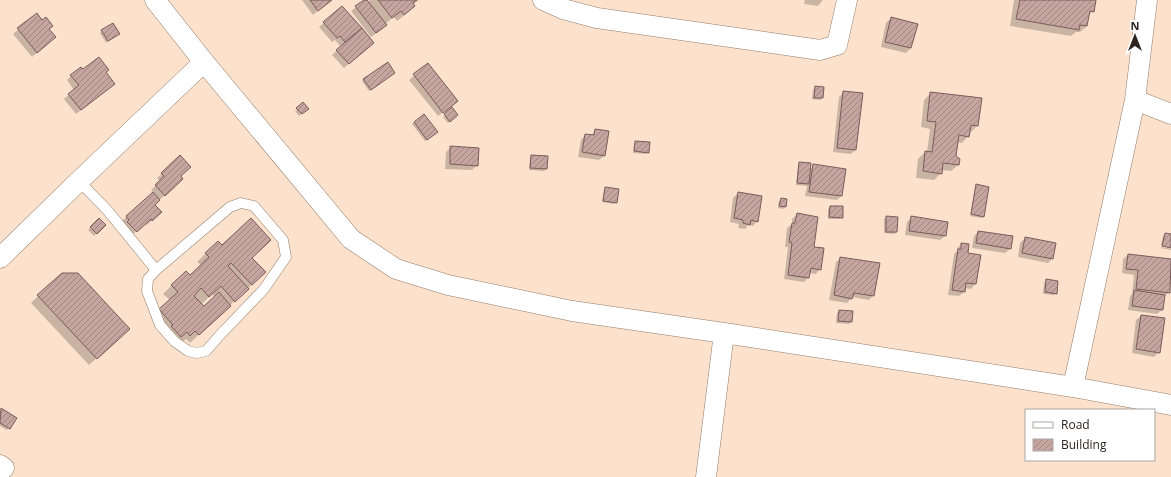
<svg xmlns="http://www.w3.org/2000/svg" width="1171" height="477" viewBox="0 0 1171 477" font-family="'Open Sans',sans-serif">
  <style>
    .shadow { fill: #0003; fill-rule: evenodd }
    .building { fill: url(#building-hatch); stroke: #7a5c59 }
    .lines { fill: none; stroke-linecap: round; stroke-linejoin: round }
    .lane-casing { stroke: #937c69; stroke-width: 11 }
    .street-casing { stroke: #937c69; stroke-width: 21 }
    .lane { stroke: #fff; stroke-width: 10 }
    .street { stroke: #fff; stroke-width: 20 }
  </style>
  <defs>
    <pattern id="building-hatch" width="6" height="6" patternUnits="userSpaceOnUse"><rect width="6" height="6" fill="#c6a5a0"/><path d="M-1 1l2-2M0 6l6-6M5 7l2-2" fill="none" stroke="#a18682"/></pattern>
  </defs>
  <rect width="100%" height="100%" fill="#fce2cd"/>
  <path class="shadow" d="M302 0H331L313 15Z
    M365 0 368 2 370 0H419L413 4 414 6 407 13 397 21 394 17 385 24 386 25 381 30 371 37 351 11Z
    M805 0H823L818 6 804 4Z
    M1014 0H1095L1093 11 1088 15 1087 26 1080 32H1076L1071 36 1010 26Z
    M342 7 373 43 344 68 332 55 341 47 335 40 332 42 319 27Z
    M37 14 48 29 50 42 32 57 13 34Z
    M891 18 916 24 911 48 906 53 881 47 886 23Z
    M102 31 118 34 106 43 100 33Z
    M428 64 452 106 438 116 409 80Z
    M83 71 104 73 109 89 76 114 64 99 74 90 67 80 71 76Z
    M394 73 369 91 362 81 364 79Z
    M815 87 822 98 820 100 812 99 813 90Z
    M844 92 855 150 851 154 833 152 839 97Z
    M931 93 980 99 977 126 970 133H969L968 136 962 143 957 142 955 157 958 165 951 171 941 170V173L934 180 916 178 918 159 925 152H927L930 129 921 127 924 100Z
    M303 104 307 109 299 116 295 111Z
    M452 109 457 115 448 123 443 117Z
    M414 122 435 134 425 141 412 124Z
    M595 130 608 132 604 156 599 160 578 157 581 140 585 135 591 136Z
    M636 142 648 152 646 154 633 153 634 144Z
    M451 147 477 165 472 170 445 169 446 152Z
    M532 156 546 169 544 171 529 170 530 158Z
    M800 163 809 170 814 166 841 196 837 200 805 196 807 186 796 185 798 165Z
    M162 173 178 183 154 205 160 212 147 225 145 223 131 236 122 221 153 192 151 190 160 181 157 178Z
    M977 186 983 216 981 218 970 216 975 188Z
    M606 188 616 202 614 204 602 202 604 190Z
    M738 193 757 221 753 226 748 225 745 229 738 228 739 224 730 222 733 198Z
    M781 199 786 200 785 207 783 209 778 208 779 201Z
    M830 207 842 217 840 219H828V209Z
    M797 214 813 248 820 269 816 274 809 273V277L804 282 784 279 788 247H785L787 228 792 224V219Z
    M887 217 897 232 894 234 884 233V219Z
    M912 217 945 236 940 240 905 235 907 222Z
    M99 220 104 225 94 236 88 230Z
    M978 232 1012 237 1010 249 1005 253 972 248 974 236Z
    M1165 234 1171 235V247L1161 245 1163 236Z
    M1025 238 1052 259 1048 263 1018 257 1020 243Z
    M962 244 966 254 975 284 971 289 965 288 964 292 959 296 948 295 954 254 957 251V248Z
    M222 246 251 258 256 281 190 343 186 339 181 343 165 334 151 318 170 300 163 294 172 285 190 276 201 265 197 262 206 253ZM212 294 215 297 203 308 201 305Z
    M1161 247 1171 249V250L1161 248Z
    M1128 255 1171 260V280L1169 292 1164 297 1162 310 1157 314 1128 310 1130 296 1132 294 1134 275 1122 273 1123 259Z
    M841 258 873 296 869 300 852 297 847 303 829 300 836 262Z
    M1046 281 1056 293 1054 295 1043 294 1044 283Z
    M38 296 122 336 89 365 31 303Z
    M839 311 851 322 849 324 836 323 837 313Z
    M1141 316 1159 352 1154 357 1132 353 1136 320Z
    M1 409 15 419 7 430 0 426V410Z"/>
  <path class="building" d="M310 0H332L318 11Z
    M364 0H367L387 25 376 33 355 6Z
    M378 0H417L413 3 415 6 404 15 401 11 392 18Z
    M1020 0H1096L1094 12 1090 11 1087 26 1080 25 1079 30 1016 19Z
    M342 6 362 28 345 42 340 36 337 38 323 22Z
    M37 13 42 20 46 17 53 26 49 29 56 37 37 53 17 28Z
    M891 17 918 24 911 48 885 42Z
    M113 23 120 34 108 41 101 30Z
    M362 28 374 43 349 64 336 50Z
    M99 57 109 70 106 72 115 84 81 110 68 94 79 85 70 75 81 67 83 69Z
    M388 62 395 73 371 90 363 79Z
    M428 63 458 101 443 113 413 74Z
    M815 86 824 87 823 98H814Z
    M843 91 863 93 856 150 837 148Z
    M930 92 982 98 978 126 971 125 969 137 959 135 956 156 960 159 959 165 943 163 942 174 923 171 925 151 932 152 936 122 927 121Z
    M303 102 309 109 302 114 296 108Z
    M452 107 458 115 450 122 444 114Z
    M424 114 438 132 427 140 414 122Z
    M595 129 609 131 605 156 582 152 585 134 594 135Z
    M635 141 650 142 649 153 634 151Z
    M450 146 479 148 478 166 450 164Z
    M180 155 191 167 181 176 183 179 165 196 155 185 164 176 161 173Z
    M531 155 548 156 547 169 530 168Z
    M799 162 811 163 809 184 797 183Z
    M813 164 846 169 842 196 809 192Z
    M976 184 989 187 984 217 971 214Z
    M605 187 619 189 617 203 603 201Z
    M153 192 160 200 155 205 162 212 152 221 151 219 137 232 127 222 129 220 126 216Z
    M738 192 762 196 758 222 751 220 750 225 743 223V220L734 218Z
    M781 198 787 199 786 207 779 206Z
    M830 206H843V218L829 217Z
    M797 213 818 217 814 247 824 248 821 270 811 268 809 278 788 275 792 243 789 242 792 223H795Z
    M886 216 898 217 897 232H886Z
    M911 216 948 222 946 236 909 231Z
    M99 218 106 225 97 234 90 227Z
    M251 218 271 240 252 258 266 272 252 285 231 263 228 266 249 289 235 302 221 286 209 297 201 288 194 296 204 306 219 292 231 306 199 335 195 331 190 336 187 332 181 337 171 326 173 325 159 309 178 292 171 285 186 271 190 275 209 257 205 253 218 241 222 245Z
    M978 231 1013 236 1011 249 976 243Z
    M1165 233 1171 234V248L1162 246Z
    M1025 237 1056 243 1053 259 1022 253Z
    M961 243 969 244 968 253 981 255 976 284 966 283 965 292 952 290 958 249H961Z
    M1128 254 1171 259 1170 293 1136 289 1138 270 1126 269Z
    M840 257 880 263 874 296 854 293 852 299 834 295Z
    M62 273H78L130 329 97 359 37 295Z
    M1046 279 1058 281 1057 294 1045 292Z
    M1134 290 1165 295 1163 310 1132 306Z
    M839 310 853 311 852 322 838 321Z
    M1141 315 1165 318 1160 353 1136 349Z
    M1 408 17 418 10 429 0 423Z"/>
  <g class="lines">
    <g class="lane-casing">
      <path id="lane" d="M79 181 108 211 156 270
        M241 203 254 206 283 240 286 257 264 289 220 335 206 351 197 353 188 351 174 341 160 325 147 291 148 279 156 270 230 207Z"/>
    </g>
    <g class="street-casing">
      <path id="street" d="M155 0 204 62 351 239 396 269 448 285 572 311 724 333 1073 387 1171 405
        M543 0 563 9 597 18 820 50 837 45 847 0
        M1135 100 1171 114
        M0 258 79 181 204 62
        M1073 387 1135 100 1147 0
        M0 465 4 468
        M706 477 724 333"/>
    </g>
    <use href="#lane" class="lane"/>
    <use href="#street" class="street"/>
  </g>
  <rect x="1025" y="409" width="130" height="52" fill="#ffffff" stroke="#aba7a5"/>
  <rect x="1033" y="422" width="20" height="6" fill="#ffffff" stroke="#aba7a5"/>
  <text x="1061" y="429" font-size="12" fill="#2e241d">Road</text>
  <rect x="1033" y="439" width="20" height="12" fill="url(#building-hatch)" stroke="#aba7a5"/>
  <text x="1061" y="449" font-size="12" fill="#2e241d">Building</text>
  <g transform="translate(1135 36)" stroke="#ffffff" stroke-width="3" paint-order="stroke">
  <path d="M0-3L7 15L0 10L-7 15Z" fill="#2e241d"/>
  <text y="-6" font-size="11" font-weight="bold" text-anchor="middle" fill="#2e241d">N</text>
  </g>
</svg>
